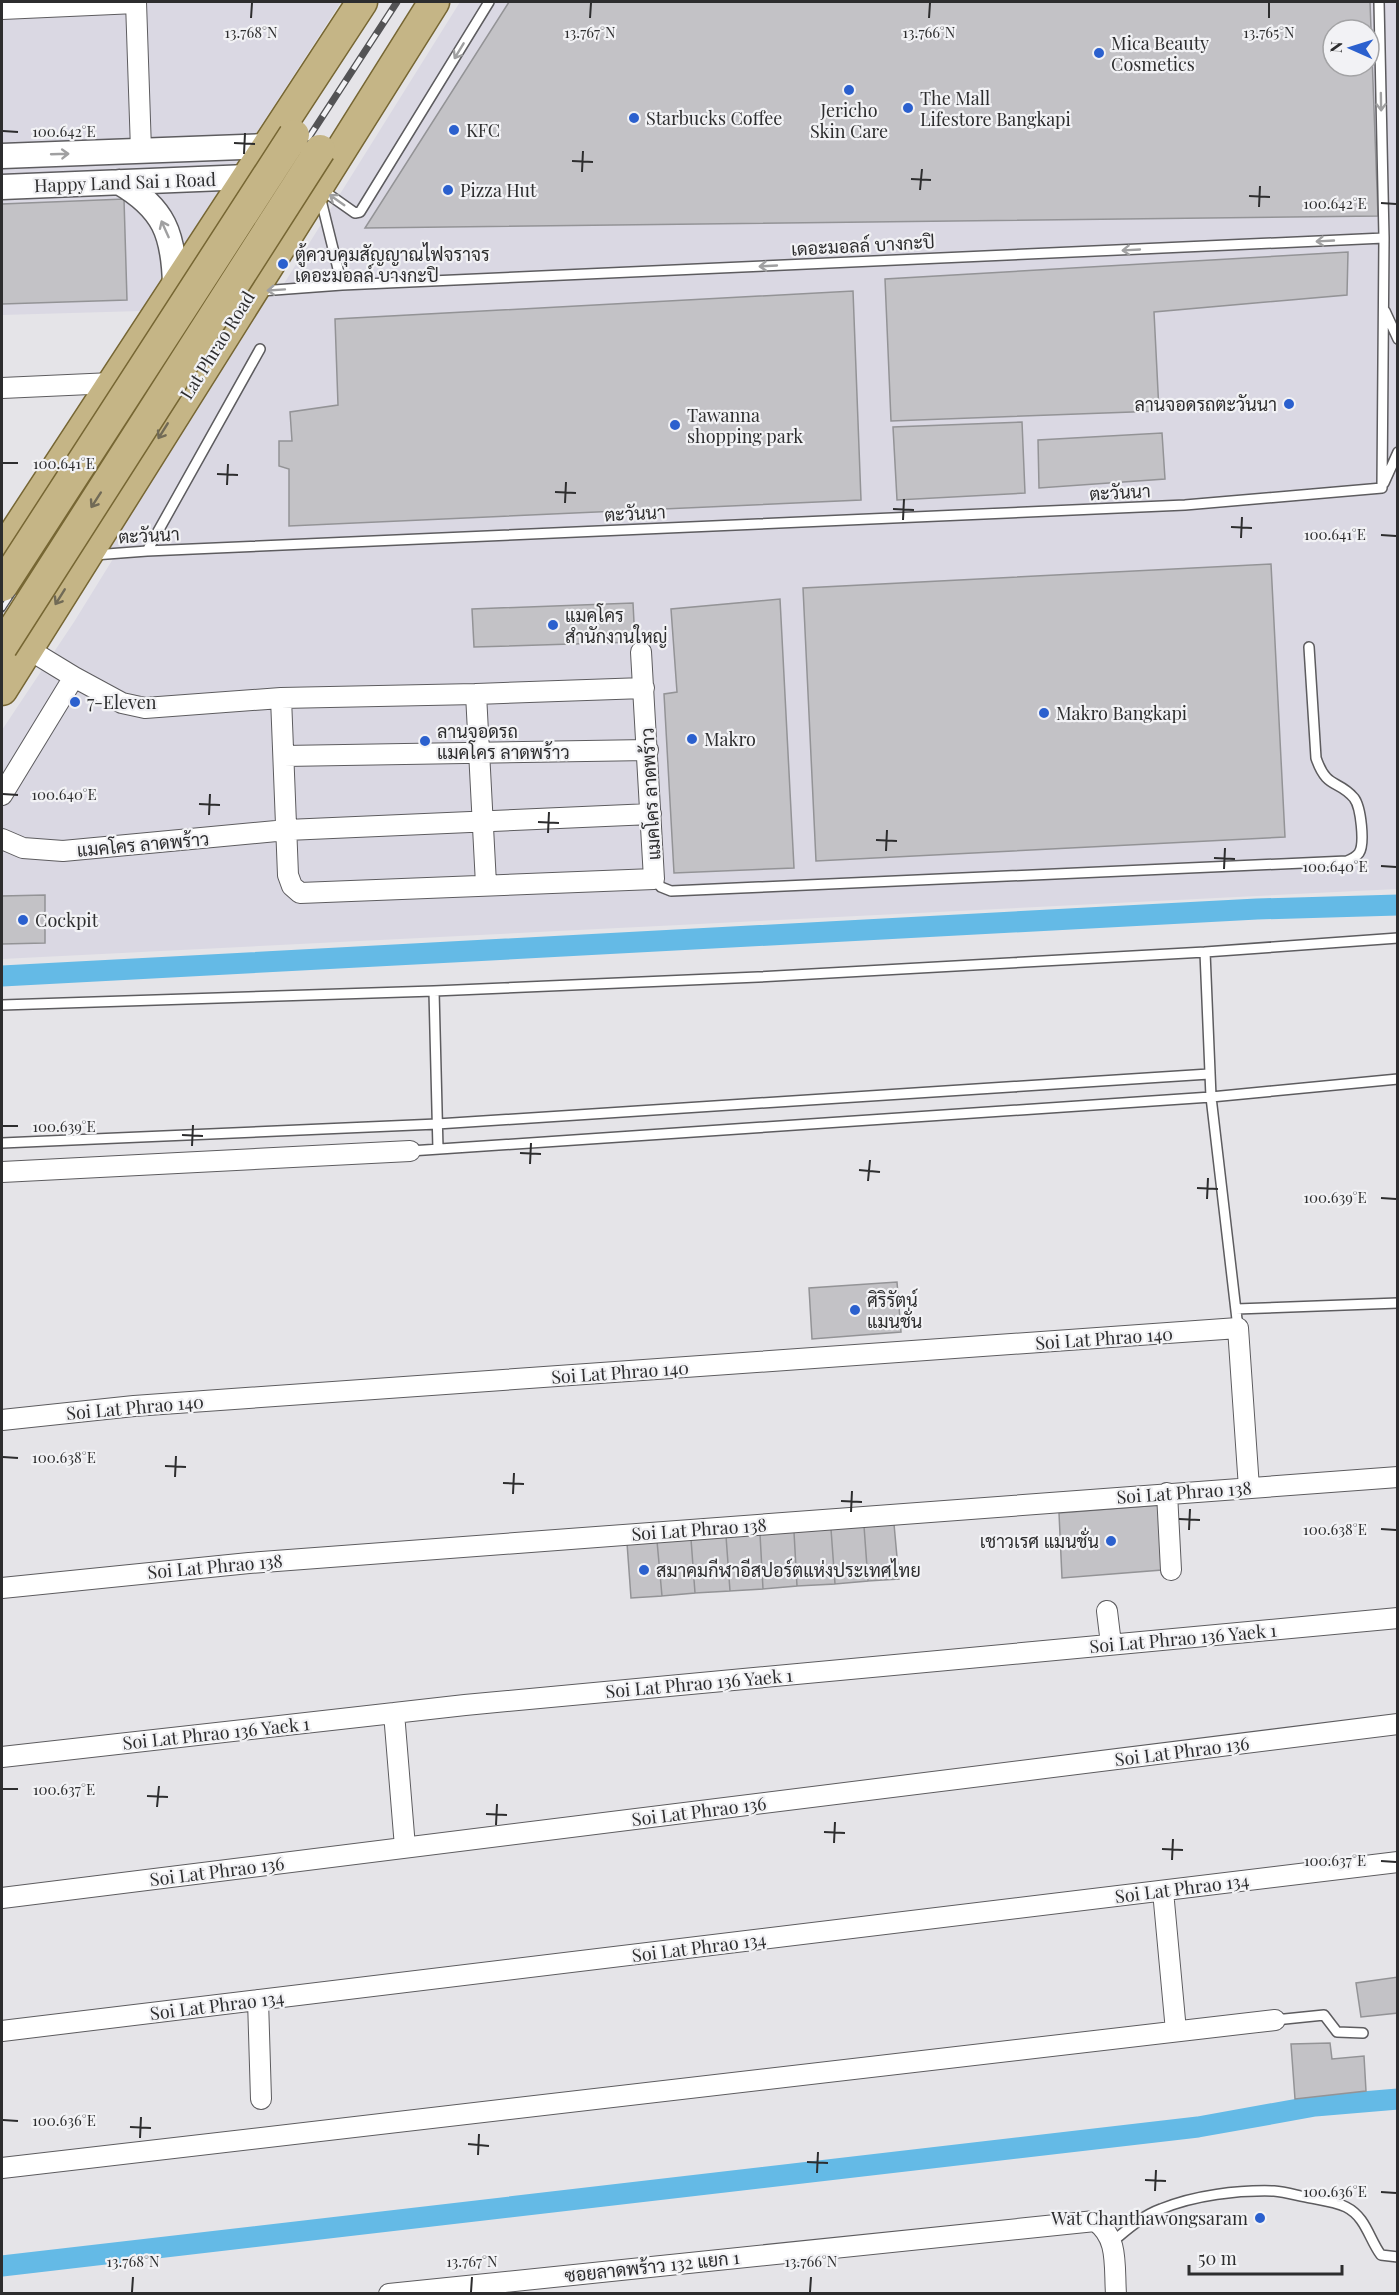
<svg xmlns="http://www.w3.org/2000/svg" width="1399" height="2295" viewBox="0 0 1399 2295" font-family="'Playfair Display',Sarabun,serif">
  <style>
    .built { fill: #dad8e3; fill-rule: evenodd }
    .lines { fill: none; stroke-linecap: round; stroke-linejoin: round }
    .canal { stroke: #64bae6; stroke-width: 21 }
    .building { fill: #c3c2c6; stroke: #939396; stroke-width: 1.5; fill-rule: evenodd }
    .service-casing { stroke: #5d5c5f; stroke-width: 12 }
    .minor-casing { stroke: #5d5c5f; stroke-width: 22 }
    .tertiary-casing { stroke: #5d5c5f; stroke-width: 27 }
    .primary-casing { stroke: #766633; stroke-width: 33 }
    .service { stroke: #fff; stroke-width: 9 }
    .minor { stroke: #fff; stroke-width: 20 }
    .tertiary { stroke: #fff; stroke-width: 24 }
    .primary { stroke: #c5b586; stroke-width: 30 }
    .rail-casing { stroke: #535355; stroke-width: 7 }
    .rail { stroke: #f2f2f5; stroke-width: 4.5; stroke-dasharray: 14; stroke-linecap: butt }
    .primary-bridge-casing { stroke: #766633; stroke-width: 33; stroke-linecap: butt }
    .primary-bridge { stroke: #c5b586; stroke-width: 30 }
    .oneway { stroke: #a0a0a1 }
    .oneway2 { stroke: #716a56 }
    .ticks { fill: none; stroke: #2d2d2e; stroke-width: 2 }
    .poi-dot { fill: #2b60ce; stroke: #f2f2f5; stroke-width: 2 }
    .labels { text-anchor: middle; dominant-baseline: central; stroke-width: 4.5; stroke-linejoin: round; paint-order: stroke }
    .poi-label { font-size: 18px; fill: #2d2d2e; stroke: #f2f2f5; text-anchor: start }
    .street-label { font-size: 18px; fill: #2d2d2e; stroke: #f2f2f5 }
    .ticks-label { font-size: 15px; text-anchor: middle; fill: #2d2d2e; stroke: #f2f2f5; stroke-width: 4.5; stroke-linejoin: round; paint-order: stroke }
  </style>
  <rect width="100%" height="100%" fill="#e5e4e8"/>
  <path class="built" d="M2 2H341L141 311 2 315Z
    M460 2H1397V889L2 959V730L74 622 116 554 86 556 251 292 280 290ZM1333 30H1369V66H1333Z"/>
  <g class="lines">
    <path class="canal" d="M2 976 1257 909 1398 905
      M2 2266 1198 2127 1315 2106 1398 2099"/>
  </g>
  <path class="building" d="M509 2H1370L1378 216 365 228ZM1333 30H1369V66H1333Z
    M124 199 127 300 2 304V204Z
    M1348 252 1347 295 1154 312 1159 411 891 421 885 279Z
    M853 291 861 500 289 526V469L279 466V441H292L290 412 338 405 335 319Z
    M1022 422 1025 493 897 500 893 427Z
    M1162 433 1165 479 1039 488 1038 440Z
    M1271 564 1285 837 816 861 803 588Z
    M780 599 794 868 674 873 664 694 677 692 671 609Z
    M633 603 635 642 474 647 472 609Z
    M45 895V943L2 944V896Z
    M897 1282 901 1332 812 1339 809 1288Z
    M1160 1505 1162 1570 1062 1578 1059 1513Z
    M894 1524 899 1579 868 1581 864 1526Z
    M864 1526 868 1581 835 1584 831 1529Z
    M831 1529 835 1584 797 1586 794 1532Z
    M794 1532 797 1586 763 1589 760 1534Z
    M760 1534 763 1589 730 1591 726 1536Z
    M726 1536 730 1591 695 1593 691 1539Z
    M691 1539 695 1593 662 1596 657 1541Z
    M657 1541 662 1596 631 1598 627 1543Z
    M1398 1977V2013L1361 2017 1356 1983Z
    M1330 2043 1332 2059 1364 2056 1366 2091 1295 2099 1291 2044Z"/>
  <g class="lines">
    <g class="service-casing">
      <path id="service" d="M321 189 355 213 360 212 489 2
        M320 196 342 285 1384 238 1379 2
        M261 291 342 285
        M1385 311 1398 339
        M1384 483 1398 452
        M1382 488 1384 238
        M147 551 260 349
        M94 555 147 551 1185 505 1382 488
        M654 879 661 887 671 891 1347 861C1352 859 1356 857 1359 853 1365 844 1361 807 1354 798 1338 779 1327 790 1316 758L1309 647
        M1205 952 1398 938
        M434 991 438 1149
        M2 1005 434 991 758 977 1205 952 1211 1097 1238 1328
        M2 1143 437 1124 1209 1074
        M410 1151 1211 1097 1398 1079
        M1236 1309 1398 1303
        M1275 2020 1324 2015 1337 2032 1363 2033
        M1112 2242C1128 2229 1142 2216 1161 2209 1195 2195 1238 2190 1274 2191 1286 2192 1299 2196 1311 2198 1322 2200 1336 2202 1346 2207 1366 2217 1369 2239 1381 2255L1398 2257"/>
    </g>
    <g class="minor-casing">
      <path id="minor" d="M136 2 141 150
        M2 9 136 3
        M2 388 112 383
        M28 649 74 677 122 703 145 708 281 698 476 694 644 688
        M476 694 486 884
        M281 698 288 875 292 886 300 893 654 879 641 652
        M284 756 648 750
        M2 795 74 677
        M2 839 23 848 63 851 287 830 651 814
        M2 1172 410 1151
        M2 1420 134 1406 1238 1328 1249 1488
        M1167 1493 1171 1570
        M2 1588 249 1563 1398 1477
        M1107 1611 1111 1644
        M394 1713 405 1847
        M2 1757 465 1705 1398 1618
        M1163 1891 1176 2031
        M2 1898 1398 1724
        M258 2000 261 2099
        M2 2031 1398 1862
        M2 2168 1275 2020
        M389 2294 1095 2221C1119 2237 1114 2267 1116 2294"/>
    </g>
    <g class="tertiary-casing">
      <path id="tertiary" d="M2 156 269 146
        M119 182C164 208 174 234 175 286
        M2 187 248 177"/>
    </g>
    <g class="primary-casing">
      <path id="primary" d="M2 552 362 2
        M2 690 434 2"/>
    </g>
    <use href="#service" class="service"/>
    <use href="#minor" class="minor"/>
    <use href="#tertiary" class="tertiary"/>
    <use href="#primary" class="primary"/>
    <g class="rail-casing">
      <path id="rail" d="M2 609 397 2"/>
    </g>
    <use href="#rail" class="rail"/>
    <g class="primary-bridge-casing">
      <path id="primary-bridge" d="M2 586 294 135
        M2 647 320 150"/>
    </g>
    <use href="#primary-bridge" class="primary-bridge"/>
  </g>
  <defs><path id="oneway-shaft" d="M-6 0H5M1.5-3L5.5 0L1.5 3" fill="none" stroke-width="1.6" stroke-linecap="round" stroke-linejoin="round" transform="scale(1.5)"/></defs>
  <g class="oneway">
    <use href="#oneway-shaft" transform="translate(459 51) rotate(121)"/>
    <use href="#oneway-shaft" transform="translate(1381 102) rotate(89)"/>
    <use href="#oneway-shaft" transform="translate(60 154) rotate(-2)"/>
    <use href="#oneway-shaft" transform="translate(337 200) rotate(-145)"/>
    <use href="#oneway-shaft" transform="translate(165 229) rotate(-114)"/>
    <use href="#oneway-shaft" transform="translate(1325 241) rotate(177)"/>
    <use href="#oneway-shaft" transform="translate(1131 250) rotate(177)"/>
    <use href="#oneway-shaft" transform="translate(768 266) rotate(177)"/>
    <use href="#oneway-shaft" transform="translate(276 290) rotate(176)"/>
  </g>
  <g class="oneway2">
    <use href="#oneway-shaft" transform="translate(163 431) rotate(122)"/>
    <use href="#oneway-shaft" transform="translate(96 500) rotate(123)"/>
    <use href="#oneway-shaft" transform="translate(60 597) rotate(122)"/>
  </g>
  <path class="ticks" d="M251 18 252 3M590 18 591 3M929 18 930 3M1269 18V3M3 131 18 132M234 143 255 144M244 154 245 133M572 161 593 162M582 172 583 151M911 179 931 180M920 190 922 169M1249 196 1270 197M1381 203 1396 204M1259 207 1260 186M3 463H18M217 474 238 475M227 485 228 464M555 492 576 493M565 503 566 482M893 509 914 510M903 520 904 499M1231 527 1252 528M1381 535 1396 536M1241 538 1242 517M3 794 18 795M199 804 220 805M209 815 210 794M538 822 559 823M548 833 549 812M876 840 897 841M886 851 887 830M1214 858 1235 859M1381 866 1396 867M1224 869 1225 848M3 1126H18M182 1135 203 1136M192 1146 193 1125M520 1153 541 1154M530 1164 531 1143M859 1170 880 1172M868 1181 870 1160M1197 1188 1218 1189M1381 1198 1396 1199M1207 1199 1208 1178M3 1457 18 1458M165 1466 186 1467M175 1477 176 1456M503 1483 524 1484M513 1494 514 1473M841 1501 862 1502M851 1512 852 1491M1179 1519 1200 1520M1381 1529 1396 1530M1189 1530 1190 1509M3 1789H18M147 1796 168 1797M157 1807 159 1786M486 1814 507 1815M496 1825 497 1804M824 1832 845 1833M834 1843 835 1822M1162 1849 1183 1850M1172 1860 1173 1839M1381 1861 1396 1862M3 2120 18 2121M130 2127 151 2128M140 2138 141 2117M468 2144 489 2146M478 2155 479 2134M807 2162 828 2163M817 2173 818 2152M1145 2180 1166 2181M1155 2191 1156 2170M1381 2192 1396 2193M132 2292 133 2277M471 2292 472 2277M810 2292 811 2277"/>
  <g class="poi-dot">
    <circle cx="1099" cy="53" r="6"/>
    <circle cx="849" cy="90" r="6"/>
    <circle cx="908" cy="108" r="6"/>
    <circle cx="634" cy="118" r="6"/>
    <circle cx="454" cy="130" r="6"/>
    <circle cx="448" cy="190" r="6"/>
    <circle cx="283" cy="264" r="6"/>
    <circle cx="1289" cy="404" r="6"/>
    <circle cx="675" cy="425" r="6"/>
    <circle cx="553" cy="625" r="6"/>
    <circle cx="75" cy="702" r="6"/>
    <circle cx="1044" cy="713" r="6"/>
    <circle cx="692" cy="739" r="6"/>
    <circle cx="425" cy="741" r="6"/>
    <circle cx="23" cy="920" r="6"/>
    <circle cx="855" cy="1310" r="6"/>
    <circle cx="1111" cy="1541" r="6"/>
    <circle cx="644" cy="1570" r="6"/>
    <circle cx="1260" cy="2218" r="6"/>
  </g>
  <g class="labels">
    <g class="poi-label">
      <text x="1111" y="43">Mica Beauty<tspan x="1111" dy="21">Cosmetics</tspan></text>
      <text x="920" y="98">The Mall<tspan x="920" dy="21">Lifestore Bangkapi</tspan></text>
      <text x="849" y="110" text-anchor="middle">Jericho<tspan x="849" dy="21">Skin Care</tspan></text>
      <text x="646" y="118">Starbucks Coffee</text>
      <text x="466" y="130">KFC</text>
      <text x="460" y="190">Pizza Hut</text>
      <text x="295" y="254">ตู้ควบคุมสัญญาณไฟจราจร<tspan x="295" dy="21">เดอะมอลล์ บางกะปิ</tspan></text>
      <text x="1277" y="404" text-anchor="end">ลานจอดรถตะวันนา</text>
      <text x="687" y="415">Tawanna<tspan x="687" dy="21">shopping park</tspan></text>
      <text x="565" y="615">แมคโคร<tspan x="565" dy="21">สำนักงานใหญ่</tspan></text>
      <text x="87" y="702">7-Eleven</text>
      <text x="1056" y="713">Makro Bangkapi</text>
      <text x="437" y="731">ลานจอดรถ<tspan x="437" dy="21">แมคโคร ลาดพร้าว</tspan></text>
      <text x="704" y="739">Makro</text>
      <text x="35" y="920">Cockpit</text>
      <text x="867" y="1300">ศิริรัตน์<tspan x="867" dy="21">แมนชั่น</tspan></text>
      <text x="1099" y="1541" text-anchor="end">เชาวเรศ แมนชั่น</text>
      <text x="656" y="1570">สมาคมกีฬาอีสปอร์ตแห่งประเทศไทย</text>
      <text x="1248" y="2218" text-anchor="end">Wat Chanthawongsaram</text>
    </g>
    <g class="street-label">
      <text transform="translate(125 182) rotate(-2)">Happy Land Sai 1 Road</text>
      <text transform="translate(863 245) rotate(-3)">เดอะมอลล์ บางกะปิ</text>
      <text transform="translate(217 345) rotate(-58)">Lat Phrao Road</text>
      <text transform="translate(1120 492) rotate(-3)">ตะวันนา</text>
      <text transform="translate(635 513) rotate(-3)">ตะวันนา</text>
      <text transform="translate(149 535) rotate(-3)">ตะวันนา</text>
      <text transform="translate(650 794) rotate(-93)">แมคโคร ลาดพร้าว</text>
      <text transform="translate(143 844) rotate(-5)">แมคโคร ลาดพร้าว</text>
      <text transform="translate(1104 1338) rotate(-4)">Soi Lat Phrao 140</text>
      <text transform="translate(620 1372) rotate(-4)">Soi Lat Phrao 140</text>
      <text transform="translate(135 1407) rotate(-5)">Soi Lat Phrao 140</text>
      <text transform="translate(1184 1492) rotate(-4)">Soi Lat Phrao 138</text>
      <text transform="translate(699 1529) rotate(-4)">Soi Lat Phrao 138</text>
      <text transform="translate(215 1566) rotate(-5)">Soi Lat Phrao 138</text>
      <text transform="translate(1183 1638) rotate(-5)">Soi Lat Phrao 136 Yaek 1</text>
      <text transform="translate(699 1683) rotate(-5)">Soi Lat Phrao 136 Yaek 1</text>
      <text transform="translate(216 1733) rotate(-6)">Soi Lat Phrao 136 Yaek 1</text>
      <text transform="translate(1182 1751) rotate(-7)">Soi Lat Phrao 136</text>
      <text transform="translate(699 1811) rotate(-7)">Soi Lat Phrao 136</text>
      <text transform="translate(217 1871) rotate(-7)">Soi Lat Phrao 136</text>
      <text transform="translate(1182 1888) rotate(-7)">Soi Lat Phrao 134</text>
      <text transform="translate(699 1947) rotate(-7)">Soi Lat Phrao 134</text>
      <text transform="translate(217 2005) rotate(-7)">Soi Lat Phrao 134</text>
      <text transform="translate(652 2266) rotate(-6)">ซอยลาดพร้าว 132 แยก 1</text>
    </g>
  </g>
  <g class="ticks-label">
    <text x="251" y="38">13.768°N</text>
    <text x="590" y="38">13.767°N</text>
    <text x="929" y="38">13.766°N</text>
    <text x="1269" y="38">13.765°N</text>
    <text x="64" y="137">100.642°E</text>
    <text x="1335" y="209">100.642°E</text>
    <text x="64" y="469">100.641°E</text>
    <text x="1335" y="540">100.641°E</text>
    <text x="64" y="800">100.640°E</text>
    <text x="1335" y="872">100.640°E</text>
    <text x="64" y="1132">100.639°E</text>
    <text x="1335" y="1203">100.639°E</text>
    <text x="64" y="1463">100.638°E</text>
    <text x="1335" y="1535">100.638°E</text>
    <text x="64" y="1795">100.637°E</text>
    <text x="1335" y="1866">100.637°E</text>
    <text x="64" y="2126">100.636°E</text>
    <text x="1335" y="2197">100.636°E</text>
    <text x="133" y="2267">13.768°N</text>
    <text x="472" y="2267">13.767°N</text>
    <text x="811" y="2267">13.766°N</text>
  </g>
  <rect width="1399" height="2295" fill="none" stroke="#2d2d2e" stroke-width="6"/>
  <g transform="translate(1351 48) rotate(273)"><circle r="28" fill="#f2f2f5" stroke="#a3a3a5" stroke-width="1.5"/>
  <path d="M0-4.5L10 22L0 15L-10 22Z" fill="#2b60ce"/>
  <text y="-9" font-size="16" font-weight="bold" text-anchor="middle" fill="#2d2d2e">N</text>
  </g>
  <path d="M1189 2265v9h153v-9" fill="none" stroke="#2d2d2e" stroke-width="3"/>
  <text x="1198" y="2265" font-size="18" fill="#2d2d2e" stroke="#f2f2f5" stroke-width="4.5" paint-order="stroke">50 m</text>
</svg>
